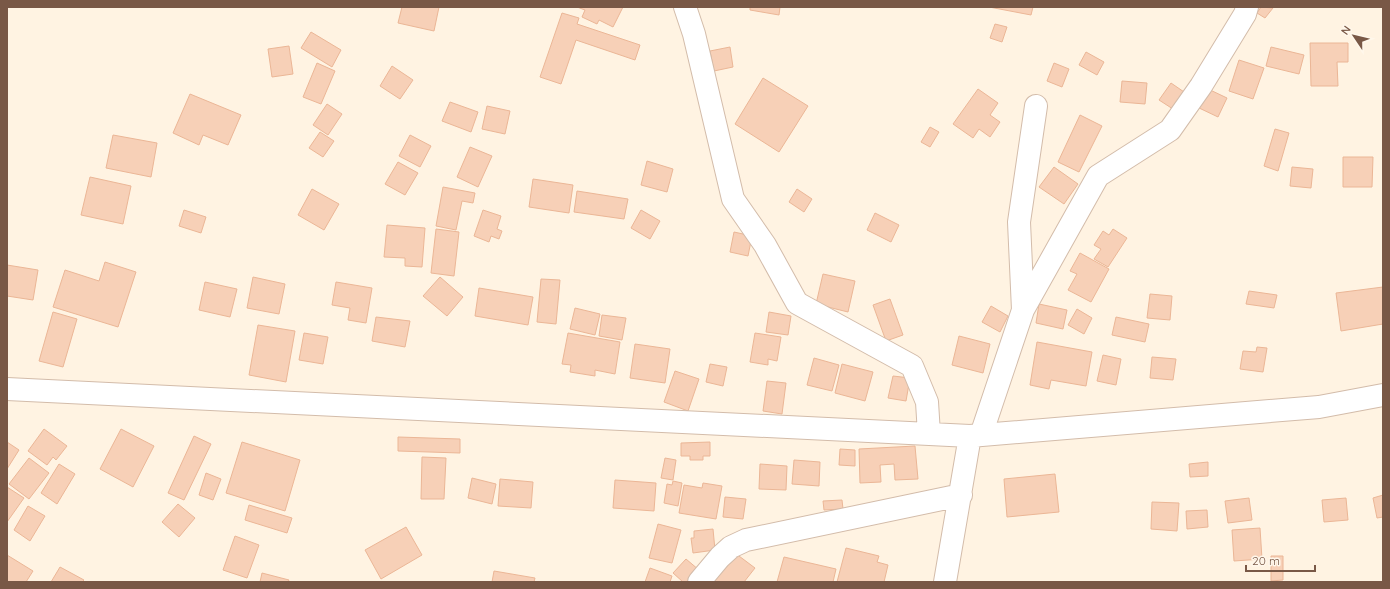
<svg xmlns="http://www.w3.org/2000/svg" width="1390" height="589" viewBox="0 0 1390 589" font-family="Quicksand,sans-serif">
  <style>
    .building { fill: #f7d0b7; stroke: #ebb696 }
    .lines { fill: none; stroke-linecap: round; stroke-linejoin: round }
    .minor-casing { stroke: #d3bcaa; stroke-width: 24 }
    .minor { stroke: #fff; stroke-width: 22 }
  </style>
  <rect width="100%" height="100%" fill="#fff3e2"/>
  <path class="building" d="M402 7H439L434 31 398 23Z
    M577 7H623L613 27 599 20 597 24 582 17 585 10Z
    M750 7H780L779 15 750 10Z
    M989 7H1033L1031 15Z
    M1261 7 1273 8 1265 18 1257 13Z
    M562 13 579 18 577 24 640 45 635 60 576 40 561 84 540 77Z
    M995 24 1007 27 1002 42 990 38Z
    M311 32 341 50 332 67 301 48Z
    M1310 43H1348V62H1337L1338 86H1311Z
    M289 46 293 74 272 77 268 49Z
    M730 47 733 67 714 71 710 51Z
    M1271 47 1304 55 1299 74 1266 66Z
    M1086 52 1104 62 1097 75 1079 65Z
    M1239 60 1264 68 1253 99 1229 91Z
    M317 63 335 71 321 104 303 97Z
    M1054 63 1069 69 1062 87 1047 81Z
    M392 66 413 80 400 99 380 86Z
    M763 78 808 106 779 152 735 124Z
    M1122 81 1147 83 1145 104 1120 102Z
    M1171 83 1187 94 1176 111 1159 100Z
    M1206 88 1227 98 1218 117 1197 107Z
    M978 89 998 103 990 115 1000 122 990 137 979 129 973 138 953 124Z
    M190 94 241 115 228 145 203 135 199 145 173 133Z
    M450 102 478 112 471 132 442 121Z
    M327 104 342 114 328 135 313 125Z
    M487 106 510 111 505 134 482 129Z
    M1080 115 1102 126 1079 172 1058 162Z
    M930 127 939 132 930 147 921 142Z
    M1275 129 1289 133 1278 171 1264 166Z
    M320 132 334 141 323 157 309 148Z
    M113 135 157 143 151 177 106 168Z
    M410 135 431 146 420 167 399 156Z
    M470 147 492 156 478 187 457 177Z
    M1343 157H1373L1372 187H1343Z
    M647 161 673 169 667 192 641 185Z
    M398 162 418 173 405 195 385 184Z
    M1054 167 1078 184 1064 204 1039 187Z
    M1292 167 1313 169 1311 188 1290 186Z
    M90 177 131 186 123 224 81 215Z
    M533 179 573 185 569 213 529 207Z
    M443 187 475 193 473 203 462 201 456 230 436 226Z
    M312 189 339 204 324 230 298 215Z
    M797 189 812 199 804 212 789 202Z
    M577 191 628 199 624 219 574 212Z
    M184 210 206 217 201 233 179 226Z
    M483 210 501 216 497 229 502 231 499 239 491 236 489 242 474 236Z
    M641 210 660 221 650 239 631 228Z
    M875 213 899 225 891 242 867 230Z
    M387 225 425 228 422 267 405 266V258L384 257Z
    M436 229 459 232 454 276 431 273Z
    M1113 229 1127 238 1108 267 1094 259 1101 249 1094 245 1103 231 1109 235Z
    M734 232 752 236 748 256 730 252Z
    M1080 253 1109 269 1091 302 1068 290 1077 274 1070 271Z
    M105 262 136 272 118 327 53 307 65 270 99 281Z
    M7 265 38 270 33 300 7 296Z
    M823 274 855 281 848 312 816 304Z
    M253 277 285 284 279 314 247 308Z
    M440 277 463 297 447 316 423 296Z
    M541 279 560 280 556 324 537 322Z
    M205 282 237 289 230 317 199 310Z
    M336 282 372 288 366 323 348 320 350 308 332 305Z
    M1383 287V324L1341 331 1336 293Z
    M479 288 533 297 528 325 475 316Z
    M1249 291 1277 295 1274 308 1246 304Z
    M1150 294 1172 296 1170 320 1147 318Z
    M890 299 903 335 886 341 873 305Z
    M1039 304 1067 310 1063 329 1036 323Z
    M991 306 1008 316 1000 332 982 322Z
    M575 308 600 314 595 335 570 329Z
    M1077 309 1092 318 1084 334 1068 325Z
    M53 312 77 319 63 367 39 361Z
    M769 312 791 316 788 335 766 332Z
    M602 315 626 318 622 340 599 336Z
    M376 317 410 321 405 347 372 341Z
    M1116 317 1149 324 1145 342 1112 335Z
    M258 325 295 331 286 382 249 375Z
    M304 333 328 337 323 364 299 360Z
    M568 333 620 342 615 374 595 370V376L570 372 571 365 562 364Z
    M755 333 781 337 777 361 768 359V365L750 362Z
    M959 336 990 344 983 373 952 365Z
    M1037 342 1092 352 1086 386 1051 380 1049 389 1030 385Z
    M635 344 670 349 665 383 630 378Z
    M1257 347 1267 348 1263 372 1240 369 1243 351 1256 352Z
    M1103 355 1121 359 1116 385 1097 381Z
    M1152 357 1176 359 1173 380 1150 378Z
    M814 358 839 365 832 391 807 385Z
    M710 364 727 367 723 386 706 382Z
    M842 364 873 372 865 401 835 393Z
    M675 371 699 379 688 411 664 402Z
    M893 376 910 378 906 401 888 398Z
    M767 381 786 383 782 414 763 411Z
    M44 429 67 446 56 460 53 457 47 465 28 451Z
    M121 429 154 446 133 487 100 469Z
    M194 436 211 444 184 500 168 493Z
    M398 437 460 439V453L398 451Z
    M7 442 19 450 7 469Z
    M242 442 300 460 285 511 226 493Z
    M710 442V456H703V460H690V456H681V443Z
    M915 446 918 479 895 480 894 464 880 465 881 482 860 483 859 449Z
    M840 449 855 450V466L839 465Z
    M422 457 446 458 444 499H421Z
    M29 458 49 473 29 499 9 484Z
    M665 458 676 460 673 480 661 478Z
    M794 460 820 462 819 486 792 484Z
    M1208 462V476L1190 477 1189 464Z
    M59 464 75 474 57 504 41 493Z
    M760 464 787 466 786 490 759 489Z
    M206 473 221 479 213 500 199 495Z
    M1055 474 1059 512 1007 517 1004 479Z
    M472 478 496 484 492 504 468 498Z
    M500 479 533 482 531 508 498 506Z
    M615 480 656 483 654 511 613 508Z
    M673 481 682 483 678 506 664 503 667 484 672 485Z
    M703 483 722 486 716 519 679 513 684 485 702 488Z
    M7 487 24 498 7 522Z
    M1383 495V517L1377 518 1373 498Z
    M725 497 746 499 743 519 723 517Z
    M1249 498 1252 520 1228 523 1225 501Z
    M1346 498 1348 520 1324 522 1322 500Z
    M842 500 843 509 824 510 823 501Z
    M1152 502 1179 503 1177 531 1151 529Z
    M178 504 195 518 179 537 162 522Z
    M249 505 292 518 287 533 245 520Z
    M28 506 45 516 30 541 14 530Z
    M1207 510 1208 527 1187 529 1186 511Z
    M658 524 681 530 672 563 649 558Z
    M406 527 422 555 381 579 365 550Z
    M1260 528 1262 559 1234 561 1232 530Z
    M713 529 715 550 693 553 691 538H694V531Z
    M235 536 259 545 247 578 223 570Z
    M846 548 879 556 877 562 888 565 884 582H837Z
    M735 553 755 568 744 582H713Z
    M7 555 33 571 26 582H7Z
    M1271 556H1283V580L1271 581Z
    M784 557 836 569 833 582H777Z
    M686 559 699 570 690 582H683L673 573Z
    M60 567 84 580 82 582H51Z
    M650 568 672 576 670 582H645Z
    M494 571 535 578 534 582H492Z
    M262 573 289 580 288 582H260Z"/>
  <g class="lines">
    <g class="minor-casing">
      <path id="minor" d="M685 7 694 34 733 199 765 245 797 303 912 366 927 402 929 434
        M1023 310 1019 222 1036 106
        M7 389 970 436 1319 407 1383 395
        M981 435 1023 310 1098 176 1170 130 1201 86 1245 14 1247 7
        M699 582 720 557 731 547 746 540 961 495
        M945 582 970 436"/>
    </g>
    <use href="#minor" class="minor"/>
  </g>
  <rect width="1390" height="589" fill="none" stroke="#795846" stroke-width="16"/>
  <g transform="translate(1354 36) rotate(305)" stroke="#fff7eb" stroke-width="3" paint-order="stroke">
  <path d="M0-3L7 15L0 10L-7 15Z" fill="#795846"/>
  <text y="-6" font-size="11" font-weight="bold" text-anchor="middle" fill="#795846">N</text>
  </g>
  <path d="M1246 565v6h69v-6" fill="none" stroke="#795846" stroke-width="2"/>
  <text x="1252" y="565" font-size="12" fill="#795846" stroke="#fff7eb" stroke-width="3" paint-order="stroke">20 m</text>
</svg>
